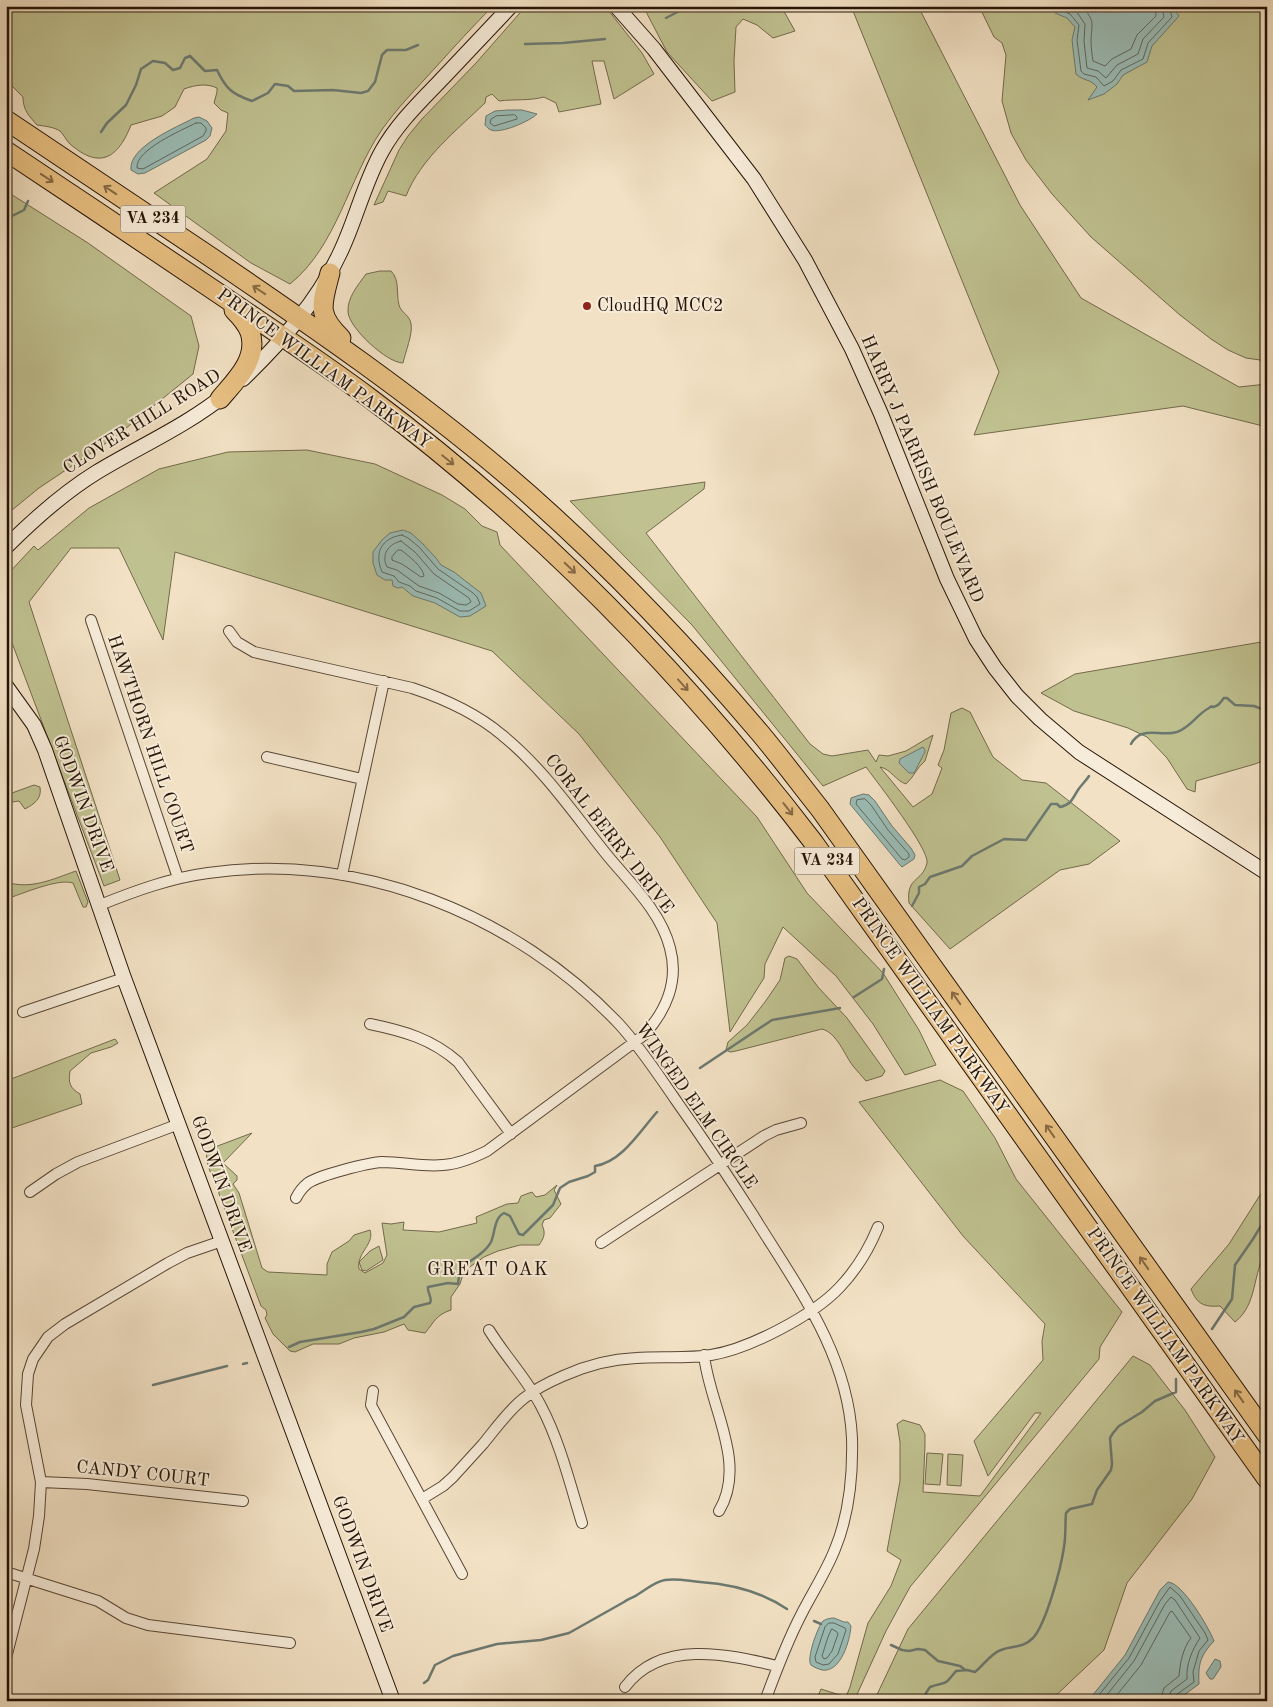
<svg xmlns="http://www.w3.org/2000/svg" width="1273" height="1707" viewBox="0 0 1273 1707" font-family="'Old Standard TT',serif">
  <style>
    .green { fill: #c0c190; stroke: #726a4b }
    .water { fill: #9bbdb7; stroke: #6c7970 }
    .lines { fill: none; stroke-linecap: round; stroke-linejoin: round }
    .shore { stroke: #60685e; stroke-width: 1 }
    .stream { stroke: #6c7970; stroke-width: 2.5 }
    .street-casing { stroke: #584736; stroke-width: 12 }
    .secondary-casing { stroke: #251406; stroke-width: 16 }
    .highway-casing { stroke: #251406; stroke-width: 21 }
    .street { stroke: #f7ecd9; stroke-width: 10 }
    .secondary { stroke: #f7ecd9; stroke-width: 14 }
    .highway { stroke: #e9c082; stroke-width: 19 }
    .oneway { stroke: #876a44 }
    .poi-dot { fill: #8f2418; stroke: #f7ecd9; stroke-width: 2 }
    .labels { text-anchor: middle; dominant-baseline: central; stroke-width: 4; stroke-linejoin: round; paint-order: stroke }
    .shield { fill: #f7ecd9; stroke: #645545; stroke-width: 1 }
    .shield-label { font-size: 16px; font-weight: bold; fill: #251406 }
    .poi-label { font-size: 18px; fill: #251406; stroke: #f7ecd9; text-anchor: start }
    .street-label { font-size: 18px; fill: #251406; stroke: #f7ecd9 }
    .neighbourhood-label { font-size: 19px; letter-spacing: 1px; fill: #251406; stroke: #f7ecd9 }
  </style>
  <rect width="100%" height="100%" fill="#f2e1c4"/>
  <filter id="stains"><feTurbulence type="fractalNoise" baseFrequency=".004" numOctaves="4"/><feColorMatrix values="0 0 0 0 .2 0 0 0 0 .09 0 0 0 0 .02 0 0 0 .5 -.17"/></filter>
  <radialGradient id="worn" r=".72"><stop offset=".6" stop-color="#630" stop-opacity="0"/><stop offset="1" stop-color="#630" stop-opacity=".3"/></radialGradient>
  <path class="green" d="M6 6H493C473 26 454 47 435 68 417 88 397 108 381 131 348 180 337 246 290 284L251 263 154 193 207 159 226 131 228 113 221 110 214 103 217 92V88C207 83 195 85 184 89L175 107 162 116 131 125C118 158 100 170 70 144 66 140 64 135 60 131 54 127 44 126 37 125 29 116 23 110 23 97L11 85V79L6 76Z
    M526 6H605L642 53 654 74 614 99 604 61H592L601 104 559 112 556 103 544 97C529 101 514 99 499 101L492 94 486 97 485 103C457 130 421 158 406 196L388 191 383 202 374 205 399 150 408 136 421 120 476 63Z
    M643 6H781L795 31 773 38 757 25 743 19 736 27 734 61 735 92 712 101 667 52Z
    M851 6H918L1020 205 1081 298 1239 387 1267 384V427L1183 406 974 435 999 372Z
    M979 6H1267V361L1246 358 1228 350 1211 339 1180 315 1091 237 1052 194 1026 160 1011 133 1002 101 1006 55 1002 43 994 37Z
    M6 191 88 243 191 316 199 346 193 374 115 437 39 488 6 515Z
    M380 271H391C400 280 396 293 399 305 401 313 410 315 411 324 413 334 405 353 403 363 387 363 349 328 348 312 347 298 358 285 366 274Z
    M307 450 375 464 442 495 465 509 482 526 497 532 500 545 757 817 807 893 883 973 919 1030 936 1065 905 1075 873 1024 836 976 783 927 765 964 764 978 730 1032 717 923 660 837 579 734 492 651 175 552 163 640 119 548H71L29 602 120 880 104 886 6 627V576L34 546 38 550 89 508 159 469 228 452Z
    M705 482 704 489 646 533 810 744 823 754 832 756 868 750 876 762 879 755 888 756 906 751 933 735 925 761C917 767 914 777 906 784 896 781 891 769 880 767L913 807 932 794 942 768 938 765 944 750 951 713 962 708 970 712 993 757 1022 780 1046 783 1120 841 1089 864 1060 870 950 949 909 903C906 876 922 883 927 863 930 850 877 782 866 767L823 786 692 625 570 501Z
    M1267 641V759L1255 764 1196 781 1195 792 1187 789 1167 758 1147 737 1128 728 1074 711 1041 693 1075 674Z
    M34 785 40 787C42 799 34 804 25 809L19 801 6 803V798L12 793Z
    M76 871 88 902 86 907H83L73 883C58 878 22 894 6 899V882C31 890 53 879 76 871Z
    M789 956 797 959 818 987 847 1018 885 1071 882 1076 866 1081C862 1076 857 1071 853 1066 844 1054 837 1033 822 1029L736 1051 730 1052 726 1050 728 1042 747 1025 765 1002 780 980 785 958Z
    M115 1039 118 1043 111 1047 91 1053 70 1071C68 1083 70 1088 80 1094L82 1104 6 1130V1081Z
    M940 1080 963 1091 995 1138 1016 1179 1122 1312 1100 1347 1099 1359 910 1587 886 1631 854 1701H816L821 1689 846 1697 850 1687 868 1623 891 1586 901 1560 887 1551 900 1481V1442L897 1424 903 1420 920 1425 925 1434V1445L923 1492 980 1496 1041 1413H1035L988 1476 974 1441 1043 1360 1042 1341 1045 1324 963 1236 859 1102Z
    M252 1133 223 1163 237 1176V1180L233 1184 239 1193 262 1268 268 1272 327 1275V1264L332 1252 349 1241 354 1235 370 1230C375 1244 356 1253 359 1269L365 1273 383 1263 387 1255 382 1223 391 1224 404 1222 403 1230 439 1232 477 1223 476 1217 507 1204 518 1203 521 1196 532 1192 536 1197 545 1195 557 1185 554 1190 561 1204 550 1218 544 1220 542 1225C546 1233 544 1238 539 1245H520L498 1251 484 1257 464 1271 460 1284 451 1297V1310C436 1315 435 1321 425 1333L408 1330 404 1324 384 1332 354 1338 339 1344H313L295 1352 290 1351 273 1334 265 1318 267 1315 266 1310 261 1306 219 1194 218 1184C210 1175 205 1161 207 1150Z
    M1267 1184V1250C1252 1273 1258 1304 1235 1322L1220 1306C1205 1307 1197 1305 1191 1289L1229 1244Z
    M379 1246 383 1260 366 1271 362 1270 359 1262 370 1251Z
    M1133 1356 1150 1365 1185 1410 1215 1457 1192 1499 1127 1583 1104 1650 1050 1701H874L908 1629Z
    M927 1453 943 1454 940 1485 925 1484Z
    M948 1454 963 1455 961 1486 947 1485Z"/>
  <path class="water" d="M1054 6H1172L1179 16 1152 46 1147 62 1123 75 1117 84 1104 94 1088 100 1097 87C1091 79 1083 81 1076 74L1072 40 1075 27 1067 18 1055 13Z
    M508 110H522L537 114C530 121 501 134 491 130 488 129 487 127 485 125L486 116 495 111Z
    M199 117 207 121 212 128 210 136 206 140 145 173 138 174 131 170C128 147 177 127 194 118Z
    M403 530 411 533 423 544 436 558 441 565 454 572 481 593 486 606 470 616 460 617 435 603 413 596 402 587 398 588 393 586 392 580H385L377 575 373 563V552L382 540 390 533Z
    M923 747 925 750V752L914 773H909L899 763 900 759Z
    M863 794 869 795 875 801 892 826 911 848 915 855 914 859 902 867 900 865 850 804 851 798Z
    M1168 1582C1183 1583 1209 1628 1214 1641 1200 1656 1198 1664 1199 1684L1176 1701H1088L1125 1655 1160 1590Z
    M834 1618 844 1622H848L851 1626C850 1640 841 1673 822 1670 819 1669 813 1667 811 1665 806 1659 818 1626 823 1621 826 1619 830 1618 834 1618Z
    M1215 1659 1220 1661 1221 1667 1213 1679H1210L1206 1673Z"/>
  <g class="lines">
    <path class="shore" d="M1059 6 1060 10 1070 14 1079 25 1077 40 1081 71 1084 74 1096 77 1104 86 1113 81 1121 70 1143 59 1148 43 1172 17 1169 6
      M1068 6 1076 11 1085 24 1084 41 1087 68 1098 71 1106 78 1117 65 1138 54 1143 39 1164 17 1162 6
      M1082 6C1095 22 1092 21 1091 40 1091 47 1092 55 1093 61L1105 66 1112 59 1131 49 1137 35 1156 16 1155 6
      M515 115 517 117V119L494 126 490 123 491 119 496 116Z
      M196 123H201L206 128V131L203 136 143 169 137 168C135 150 182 130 196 123Z
      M402 535 408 538 419 547 438 569 473 593 477 597 480 604 469 611H460L437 598 416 591 410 586 399 582 394 576 382 572C374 553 381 538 402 535Z
      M401 541 415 552 434 574 469 598 471 602 466 605 458 604 439 593 419 586 397 570 387 567C381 555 388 544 401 541Z
      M398 550H401C409 556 423 567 424 576L421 577 402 564 392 560V557Z
      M865 799 871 805 888 830 909 854V857L905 860 902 859 856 804 857 800Z
      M829 1623H834L845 1628 846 1630 838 1654 829 1664 823 1665 816 1662 815 1657 825 1627Z
      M832 1629 837 1632 838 1634 832 1651 827 1658 824 1659 822 1656 828 1637Z
      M1094 1701 1129 1658 1160 1601 1170 1587 1180 1596 1205 1633 1208 1640 1199 1651 1193 1672 1194 1682 1176 1695 1174 1701
      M1102 1701 1134 1661 1165 1604 1171 1597 1175 1600 1200 1638C1192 1650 1186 1664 1187 1679L1171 1691 1168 1701
      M1112 1701 1141 1665 1170 1612 1172 1611 1191 1638C1183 1648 1180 1663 1179 1676L1164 1688 1160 1701"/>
    <path class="stream" d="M666 18 689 6
      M525 44 563 43 605 39
      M101 132 107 123 126 105 136 85 141 69 153 61 165 63 173 70 180 68 185 58 190 56 205 71 217 70C226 89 232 94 252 101L268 93 275 84 288 86 294 91 333 90 361 93 368 91 375 82 382 55 387 50H406L418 45
      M6 219 24 210 28 201
      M1131 744C1141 725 1160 737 1177 732 1191 727 1196 715 1209 708 1215 704 1209 709 1216 706 1220 705 1221 701 1224 698H1227L1235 705 1254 706 1267 711
      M912 906 919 893V887L925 884 930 877 962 866 972 856 1004 839 1026 840 1051 804H1057L1060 807C1072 804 1072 799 1078 790 1081 785 1086 781 1089 776
      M854 997 882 979 884 969
      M700 1068 772 1020 840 1008
      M1212 1329 1232 1299 1235 1265 1253 1239 1267 1216
      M289 1347 300 1342 361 1332 374 1329 404 1317 414 1307 430 1303C433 1298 427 1293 428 1287L448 1283 458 1284 460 1268C470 1261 485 1253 491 1242 495 1233 494 1218 504 1213L510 1216 519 1234 523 1235 553 1205 560 1188 569 1182 588 1176 595 1172V1166C622 1162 640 1131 657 1112
      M243 1364 247 1363
      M153 1385 227 1366
      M814 1621 821 1624
      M891 1645 902 1650 909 1651 918 1649 925 1650 938 1661 960 1666 964 1669
      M424 1683 428 1680 435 1665 453 1656 497 1644 541 1640 569 1633 624 1602C629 1598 633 1598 637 1595 647 1589 654 1582 665 1580 677 1578 688 1581 700 1582 730 1584 762 1592 787 1609
      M925 1701 926 1693 930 1687C948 1681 943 1687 956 1671L967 1670 975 1672C983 1666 991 1653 1001 1650 1013 1645 1022 1649 1033 1638 1046 1624 1061 1568 1064 1547 1066 1536 1065 1524 1066 1513L1070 1509 1092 1504 1097 1490 1111 1470 1112 1464 1110 1438 1113 1433 1119 1426 1142 1412 1155 1401 1176 1392V1379"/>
    <g class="street-casing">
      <path id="street" d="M91 620 178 878
        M229 631 237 642 254 652 412 688C445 699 476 713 502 735 543 768 574 814 607 855 630 883 661 912 670 948 679 981 666 1011 644 1035L487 1151C473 1158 459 1164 443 1165 422 1167 403 1162 382 1162 367 1163 320 1175 308 1183 303 1187 299 1192 296 1198
        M267 757 362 779
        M342 875 384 681
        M100 905C135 891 170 878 208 873 358 851 516 915 619 1024 640 1047 657 1073 675 1099 702 1137 728 1176 753 1215 796 1285 848 1353 852 1438 853 1475 849 1515 835 1549 826 1572 812 1593 801 1615 787 1642 776 1671 765 1701
        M23 1012 124 978
        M370 1024C404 1031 432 1039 458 1062L511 1134
        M30 1192 56 1174 78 1162 179 1124
        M601 1243 764 1136 776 1130 801 1123
        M489 1330C505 1356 527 1379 541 1406 560 1442 570 1484 582 1523
        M704 1355C709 1405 748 1463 719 1511
        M373 1391 371 1405 462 1574
        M41 1482 87 1484 243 1501
        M422 1499 443 1486 453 1477C463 1466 473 1455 483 1444 496 1428 508 1411 523 1399 535 1389 549 1382 563 1376 585 1366 611 1359 636 1358 661 1356 686 1359 711 1355 749 1349 814 1315 840 1287 857 1269 869 1249 878 1227
        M6 1572 98 1601 126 1618 148 1625 290 1643
        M6 1658 34 1549 39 1516 41 1482 26 1405 28 1374 33 1359 48 1337 65 1324 168 1263 187 1253 222 1241
        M625 1687C661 1639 727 1654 777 1666"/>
    </g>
    <g class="secondary-casing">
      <path id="secondary" d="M616 6 654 49 754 179 805 260 852 349 881 414 947 579 976 639 995 668 1017 696 1040 719 1079 752 1267 873
        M243 379C281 342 318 301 340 253 356 220 364 183 382 151 397 124 419 103 440 81 464 56 487 31 511 6
        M6 547C34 519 63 493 97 472 140 446 188 425 227 393
        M6 686 34 725 45 750 124 978 393 1701"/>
    </g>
    <g class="highway-casing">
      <path id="highway" d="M6 120C75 166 144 212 212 258 312 326 411 394 503 472 596 551 681 640 760 733 781 758 800 784 820 809L1267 1435
        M6 151C78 199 149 246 221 295 271 329 322 362 371 399 539 525 686 676 814 843L1267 1479
        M330 273C322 304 316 314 341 338
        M220 399C235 381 259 359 250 332 247 324 240 316 234 310"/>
    </g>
    <use href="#street" class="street"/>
    <use href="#secondary" class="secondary"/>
    <use href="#highway" class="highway"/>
  </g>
  <defs><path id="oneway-shaft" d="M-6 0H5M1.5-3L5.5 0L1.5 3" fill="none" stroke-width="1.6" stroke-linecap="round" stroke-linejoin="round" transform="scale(1.25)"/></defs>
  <g class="oneway">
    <use href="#oneway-shaft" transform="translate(47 178) rotate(34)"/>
    <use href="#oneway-shaft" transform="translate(110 190) rotate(-146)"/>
    <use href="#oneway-shaft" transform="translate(259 290) rotate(-146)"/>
    <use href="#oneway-shaft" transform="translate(448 460) rotate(39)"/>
    <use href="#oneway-shaft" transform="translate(570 568) rotate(44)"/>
    <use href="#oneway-shaft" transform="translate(683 685) rotate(48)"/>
    <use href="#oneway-shaft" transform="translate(788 809) rotate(52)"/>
    <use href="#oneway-shaft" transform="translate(956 998) rotate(-125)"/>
    <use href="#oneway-shaft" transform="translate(1050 1131) rotate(-125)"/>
    <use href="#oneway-shaft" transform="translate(1144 1263) rotate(-125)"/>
    <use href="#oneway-shaft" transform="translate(1239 1396) rotate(-125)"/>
  </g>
  <circle class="poi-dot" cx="587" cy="306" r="5"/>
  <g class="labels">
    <g class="shield">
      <rect x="120.5" y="205.5" width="65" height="27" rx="4"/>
      <rect x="794.5" y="847.5" width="65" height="27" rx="4"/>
    </g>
    <g class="shield-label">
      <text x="153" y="219">VA 234</text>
      <text x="827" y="861">VA 234</text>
    </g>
    <g class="poi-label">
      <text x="597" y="306">CloudHQ MCC2</text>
    </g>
    <g class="street-label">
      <text transform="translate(324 369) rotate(36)">PRINCE WILLIAM PARKWAY</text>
      <text transform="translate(142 422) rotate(-32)">CLOVER HILL ROAD</text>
      <text transform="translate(922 469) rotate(67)">HARRY J PARRISH BOULEVARD</text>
      <text transform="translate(150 744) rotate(71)">HAWTHORN HILL COURT</text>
      <text transform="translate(83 804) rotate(70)">GODWIN DRIVE</text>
      <text transform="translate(609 834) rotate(52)">CORAL BERRY DRIVE</text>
      <text transform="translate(930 1006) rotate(55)">PRINCE WILLIAM PARKWAY</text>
      <text transform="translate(696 1106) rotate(55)">WINGED ELM CIRCLE</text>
      <text transform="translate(221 1184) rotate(70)">GODWIN DRIVE</text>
      <text transform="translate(1165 1336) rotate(55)">PRINCE WILLIAM PARKWAY</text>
      <text transform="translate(143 1474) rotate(6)">CANDY COURT</text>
      <text transform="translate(362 1564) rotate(70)">GODWIN DRIVE</text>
    </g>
    <g class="neighbourhood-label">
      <text x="488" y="1270">GREAT OAK</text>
    </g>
  </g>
  <rect width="1273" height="1707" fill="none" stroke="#f2e1c4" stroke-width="25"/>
  <rect x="8" y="8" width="1258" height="1692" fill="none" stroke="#251406" stroke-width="2.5"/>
  <rect x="12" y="12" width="1248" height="1682" fill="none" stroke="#251406"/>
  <rect width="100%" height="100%" filter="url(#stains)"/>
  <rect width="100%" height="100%" fill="url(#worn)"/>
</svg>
